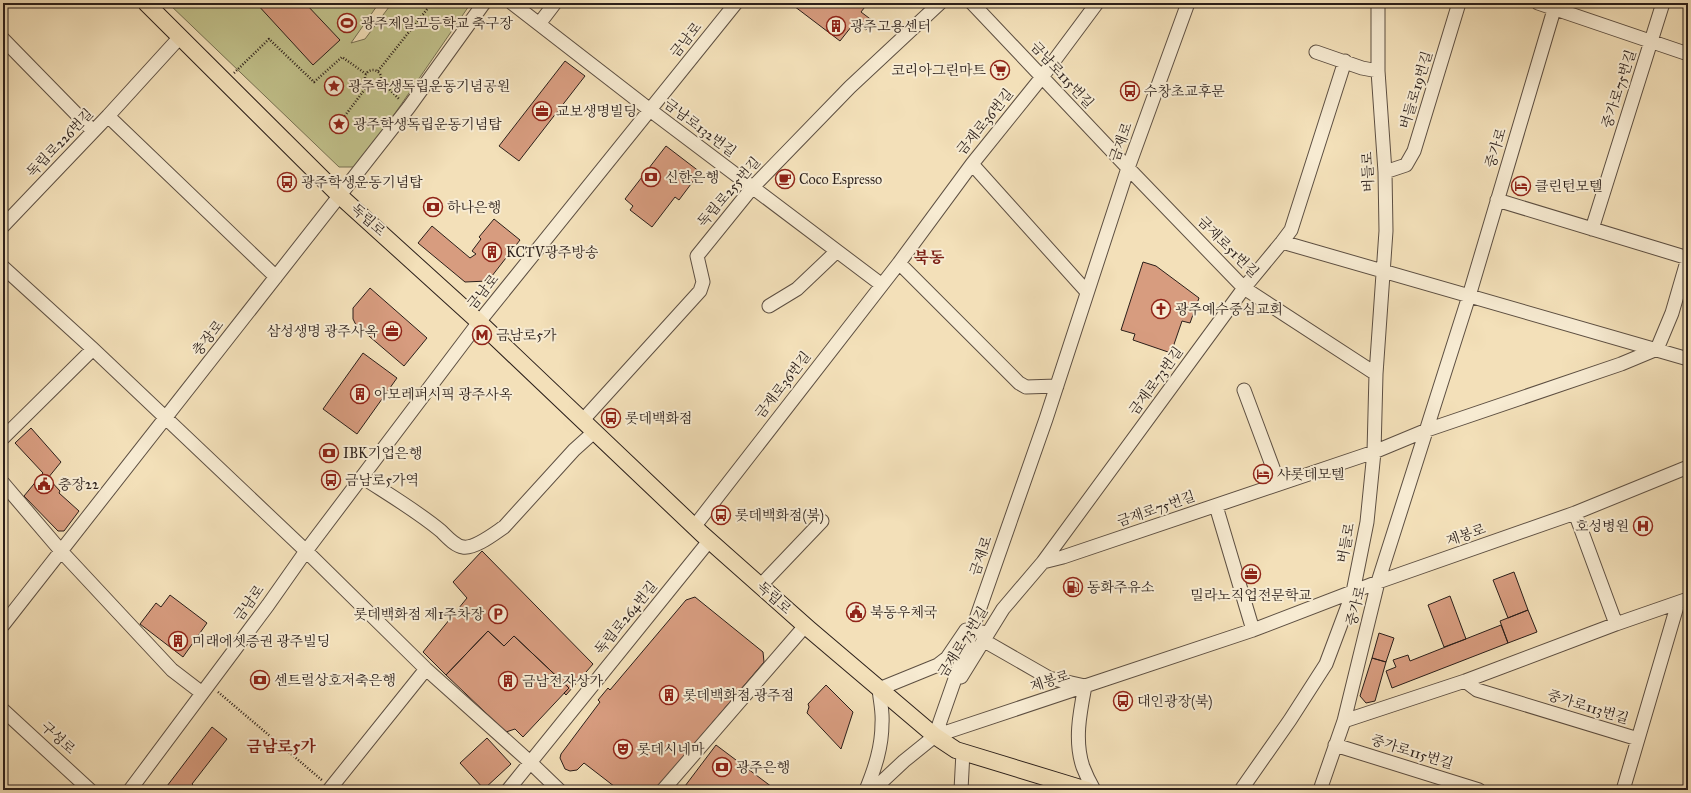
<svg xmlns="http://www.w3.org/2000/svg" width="1691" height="793" viewBox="0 0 1691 793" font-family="'IM FELL Great Primer','Noto Serif KR',serif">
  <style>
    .green { fill: #c1c18b; stroke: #767052 }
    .building { fill: #d79c7f; stroke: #2b1f1a }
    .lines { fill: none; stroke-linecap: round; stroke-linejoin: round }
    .minor-casing { stroke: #5d4f42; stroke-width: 15 }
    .major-casing { stroke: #2b1f1a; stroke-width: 18 }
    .path { stroke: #2b1f1a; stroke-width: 2.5; stroke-dasharray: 1 2; stroke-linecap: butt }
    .minor { stroke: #f7ebd2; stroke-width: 13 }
    .major { stroke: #f3e0b9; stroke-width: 16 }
    .labels { text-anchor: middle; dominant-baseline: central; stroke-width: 4; stroke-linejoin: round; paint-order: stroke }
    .poi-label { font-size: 14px; fill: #2b1f1a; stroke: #f7ebd2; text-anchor: start }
    .street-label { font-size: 14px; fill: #2b1f1a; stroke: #f7ebd2 }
    .quarter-label { font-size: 16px; font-weight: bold; fill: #7a1f14; stroke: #f7ebd2 }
  </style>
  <rect width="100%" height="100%" fill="#f3e0b9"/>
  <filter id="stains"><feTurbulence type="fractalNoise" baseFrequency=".005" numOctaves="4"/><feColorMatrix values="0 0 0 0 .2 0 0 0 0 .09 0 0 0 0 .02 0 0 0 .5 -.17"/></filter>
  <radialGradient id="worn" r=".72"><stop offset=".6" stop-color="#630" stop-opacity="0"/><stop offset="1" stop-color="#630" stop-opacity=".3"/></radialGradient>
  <path class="green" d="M168 3H379L351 43 365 39 392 3H471L367 154 354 167H339Z"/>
  <path class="building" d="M256 3H305L340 40 313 65Z
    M790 3H868L861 12 873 21 866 30 855 22 840 41Z
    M565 61 585 76 519 161 499 146Z
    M666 146 700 172 679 200 675 197 652 227 630 210 633 206 625 199Z
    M494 219 520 240 488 281 465 282 418 243 432 226 470 258 476 254 472 251 481 239 479 237Z
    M1143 262 1156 266 1199 298 1190 323 1182 321 1171 353 1133 340 1135 334 1121 330Z
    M370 288 427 338 404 366 356 325 353 319V308Z
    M363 353 397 378 357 434 323 409Z
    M31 428 61 462 48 478 60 491 59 493 79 511 64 531H58L24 496 43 473 15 443Z
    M482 551 593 664 566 695 564 693 569 688 514 636 504 646 488 631 446 675 423 652 467 598 453 582Z
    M1514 572 1528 610 1508 618 1493 580Z
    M170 595 207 623 183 657 140 624 156 603 161 607Z
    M1450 596 1466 639 1444 647 1428 605Z
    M695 597 763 652 764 662 655 790H619L584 763 577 770 570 771 565 769 560 758 561 754 600 702 598 700 608 688 610 690 686 600Z
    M1528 610 1537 632 1508 643 1500 621Z
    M1501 625 1508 643 1392 688 1386 671 1396 667 1393 660 1408 655 1410 661Z
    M488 631 504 646 514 636 569 688 523 737 515 729 506 732 446 675Z
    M1379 633 1394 638 1386 662 1372 658Z
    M1372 658 1386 662 1375 701 1366 703 1360 696Z
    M826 685 853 712 841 749 807 713 809 707 808 704Z
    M212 727 227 739 192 784 195 787 193 790H164Z
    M487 738 511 764 484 789 460 763Z
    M716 745 776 790H682Z"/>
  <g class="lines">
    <g class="minor-casing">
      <path id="minor" d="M512 3 650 110 882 285
        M972 3 1128 168 1244 288 1376 374
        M1538 3 1688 54
        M539 24 555 3
        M3 39 93 131
        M1316 52 1362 68 1378 71
        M108 116 276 277
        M972 164 1087 292
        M1385 172 1406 165 1414 151 1459 3
        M1497 200 1688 258
        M3 226 108 116 180 37
        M1592 229 1663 3
        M1282 242 1688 359
        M899 263 1019 383 1026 387 1057 386
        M3 267 93 349 306 551 426 669 530 762 559 790
        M769 306 797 289 837 251
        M1244 390 1279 484
        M582 421 700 291 703 282 697 256 752 188 850 87 940 3
        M3 438 93 349
        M362 477C388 494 417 511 441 531 447 537 455 546 463 547 475 549 495 533 504 527L574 450 594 432
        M3 483 61 551 172 670 202 693
        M1216 506 1253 630
        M1575 513 1616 624
        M694 527 899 263 972 164 1042 77 1097 3
        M1043 562 1063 557 1374 452 1427 430 1621 364 1657 349 1672 313 1688 258
        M760 586 822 521
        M3 625 409 107 484 3
        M982 632 984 639 988 643 1049 678 1085 686C1080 712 1074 741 1083 767 1086 775 1090 783 1094 790
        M961 677 1003 609 1043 562 1244 288 1282 242 1291 230 1345 61
        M1465 681 1477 690 1638 739
        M3 710 90 790
        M1344 721 1465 681 1616 624 1688 599
        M935 736 1046 419 1128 168 1188 3
        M1335 745 1479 790
        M130 790 268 605 306 551 479 322 736 3
        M329 790 426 669
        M508 790 709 541
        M663 790 805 626
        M866 790C875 768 882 747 882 723 883 712 880 700 879 689L938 665 947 658 966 630
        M873 790 904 761 935 736 1253 630 1378 582 1575 513 1688 467
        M961 790 963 752
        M1241 790 1290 720 1326 664 1353 592 1367 522 1374 452 1376 374 1386 231 1385 172 1378 71V3
        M1320 790 1344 721 1378 582 1469 296 1556 3
        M1623 790 1678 603"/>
    </g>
    <g class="major-casing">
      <path id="major" d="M146 3 340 196 479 322 702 534 809 629 935 736 956 750 1087 790"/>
    </g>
    <path class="path" d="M365 78a8 8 0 1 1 16 0a8 8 0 1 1-16 0Z
      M378 71 432 3
      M234 73 269 39 314 82 342 57 366 74
      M381 81 399 99
      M341 121 368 85
      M218 692 323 781"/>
    <use href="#minor" class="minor"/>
    <use href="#major" class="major"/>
  </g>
  <defs>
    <g id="stadium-ring" transform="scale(1)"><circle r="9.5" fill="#f7ebd2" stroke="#8f2418" stroke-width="1.5"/><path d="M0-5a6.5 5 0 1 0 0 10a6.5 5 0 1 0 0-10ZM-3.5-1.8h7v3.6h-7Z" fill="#8f2418"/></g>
    <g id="building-ring" transform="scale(1)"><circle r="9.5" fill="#f7ebd2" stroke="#8f2418" stroke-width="1.5"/><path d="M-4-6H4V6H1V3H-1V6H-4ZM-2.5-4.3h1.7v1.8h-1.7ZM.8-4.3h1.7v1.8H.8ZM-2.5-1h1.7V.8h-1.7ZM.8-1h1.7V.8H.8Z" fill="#8f2418"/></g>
    <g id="supermarket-ring" transform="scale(1)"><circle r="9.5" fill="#f7ebd2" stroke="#8f2418" stroke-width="1.5"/><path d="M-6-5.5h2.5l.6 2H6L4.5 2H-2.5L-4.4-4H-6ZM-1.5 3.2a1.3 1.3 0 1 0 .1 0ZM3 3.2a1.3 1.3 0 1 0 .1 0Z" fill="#8f2418"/></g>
    <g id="sight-ring" transform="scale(1)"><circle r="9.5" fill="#f7ebd2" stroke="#8f2418" stroke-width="1.5"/><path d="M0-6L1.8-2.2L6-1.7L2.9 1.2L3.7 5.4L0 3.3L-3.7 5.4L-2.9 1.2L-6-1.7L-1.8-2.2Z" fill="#8f2418"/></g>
    <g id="bus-ring" transform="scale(1)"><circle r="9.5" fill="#f7ebd2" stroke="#8f2418" stroke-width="1.5"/><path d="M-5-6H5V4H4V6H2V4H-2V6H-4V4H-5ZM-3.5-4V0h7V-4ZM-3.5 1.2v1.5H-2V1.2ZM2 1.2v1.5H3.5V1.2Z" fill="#8f2418"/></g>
    <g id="office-ring" transform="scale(1)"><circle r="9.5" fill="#f7ebd2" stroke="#8f2418" stroke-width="1.5"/><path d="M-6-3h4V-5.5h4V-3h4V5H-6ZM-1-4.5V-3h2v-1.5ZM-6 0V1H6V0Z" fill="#8f2418"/></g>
    <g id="bank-ring" transform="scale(1)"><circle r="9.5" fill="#f7ebd2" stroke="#8f2418" stroke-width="1.5"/><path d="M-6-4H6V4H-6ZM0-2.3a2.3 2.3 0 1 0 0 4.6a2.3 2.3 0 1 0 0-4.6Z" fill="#8f2418"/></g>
    <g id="cafe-ring" transform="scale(1)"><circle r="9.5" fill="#f7ebd2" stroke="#8f2418" stroke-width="1.5"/><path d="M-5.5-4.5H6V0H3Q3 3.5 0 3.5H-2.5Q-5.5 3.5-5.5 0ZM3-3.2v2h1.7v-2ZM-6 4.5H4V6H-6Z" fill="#8f2418"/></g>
    <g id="hotel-ring" transform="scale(1)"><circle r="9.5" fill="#f7ebd2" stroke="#8f2418" stroke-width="1.5"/><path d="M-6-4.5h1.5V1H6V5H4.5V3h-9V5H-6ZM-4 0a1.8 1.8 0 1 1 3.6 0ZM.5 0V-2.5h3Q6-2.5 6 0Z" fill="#8f2418"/></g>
    <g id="church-ring" transform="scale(1)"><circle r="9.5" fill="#f7ebd2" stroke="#8f2418" stroke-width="1.5"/><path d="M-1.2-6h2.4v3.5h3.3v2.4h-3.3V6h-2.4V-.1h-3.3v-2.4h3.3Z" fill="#8f2418"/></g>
    <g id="metro-ring" transform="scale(1)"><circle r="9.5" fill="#f7ebd2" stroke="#8f2418" stroke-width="1.5"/><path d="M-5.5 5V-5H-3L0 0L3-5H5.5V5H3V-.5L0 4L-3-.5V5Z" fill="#8f2418"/></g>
    <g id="civic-ring" transform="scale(1)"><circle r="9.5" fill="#f7ebd2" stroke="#8f2418" stroke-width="1.5"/><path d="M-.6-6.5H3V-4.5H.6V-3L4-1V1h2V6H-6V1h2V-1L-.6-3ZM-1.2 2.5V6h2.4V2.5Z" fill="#8f2418"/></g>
    <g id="hospital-ring" transform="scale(1)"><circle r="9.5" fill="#f7ebd2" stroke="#8f2418" stroke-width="1.5"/><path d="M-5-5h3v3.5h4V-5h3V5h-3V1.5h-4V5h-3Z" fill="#8f2418"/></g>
    <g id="fuel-ring" transform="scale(1)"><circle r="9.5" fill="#f7ebd2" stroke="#8f2418" stroke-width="1.5"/><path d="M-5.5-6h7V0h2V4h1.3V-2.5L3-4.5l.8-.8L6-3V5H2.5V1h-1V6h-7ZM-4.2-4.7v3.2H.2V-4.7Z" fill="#8f2418"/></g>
    <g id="parking-ring" transform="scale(1)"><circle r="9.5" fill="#f7ebd2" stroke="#8f2418" stroke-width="1.5"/><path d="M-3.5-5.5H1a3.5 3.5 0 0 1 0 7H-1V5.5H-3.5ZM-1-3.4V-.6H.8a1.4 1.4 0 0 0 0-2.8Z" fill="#8f2418"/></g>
    <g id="theatre-ring" transform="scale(1)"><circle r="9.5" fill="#f7ebd2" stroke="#8f2418" stroke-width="1.5"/><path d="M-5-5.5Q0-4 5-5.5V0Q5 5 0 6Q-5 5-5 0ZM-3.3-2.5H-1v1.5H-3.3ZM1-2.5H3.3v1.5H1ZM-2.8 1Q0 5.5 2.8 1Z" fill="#8f2418"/></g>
  </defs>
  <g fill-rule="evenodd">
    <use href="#stadium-ring" x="347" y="23"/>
    <use href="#building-ring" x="836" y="26"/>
    <use href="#supermarket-ring" x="1000" y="70"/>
    <use href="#sight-ring" x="334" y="86"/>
    <use href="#bus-ring" x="1130" y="91"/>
    <use href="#office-ring" x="542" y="111"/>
    <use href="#sight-ring" x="339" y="124"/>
    <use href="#bank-ring" x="651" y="177"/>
    <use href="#cafe-ring" x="785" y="179"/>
    <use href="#bus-ring" x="287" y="182"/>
    <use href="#hotel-ring" x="1521" y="186"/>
    <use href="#bank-ring" x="433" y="207"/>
    <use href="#building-ring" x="492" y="252"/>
    <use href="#church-ring" x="1161" y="309"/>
    <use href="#office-ring" x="392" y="331"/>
    <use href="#metro-ring" x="482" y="335"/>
    <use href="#building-ring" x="360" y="394"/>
    <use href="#bus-ring" x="611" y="418"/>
    <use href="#bank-ring" x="329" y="453"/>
    <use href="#hotel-ring" x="1263" y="474"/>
    <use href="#bus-ring" x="331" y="480"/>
    <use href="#civic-ring" x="44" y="484"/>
    <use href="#bus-ring" x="721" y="515"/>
    <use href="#hospital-ring" x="1643" y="526"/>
    <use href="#office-ring" x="1251" y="574"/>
    <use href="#fuel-ring" x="1073" y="587"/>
    <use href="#civic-ring" x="856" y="612"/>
    <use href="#parking-ring" x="498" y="614"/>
    <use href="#building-ring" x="178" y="641"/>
    <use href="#bank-ring" x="260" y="680"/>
    <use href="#building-ring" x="508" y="681"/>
    <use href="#building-ring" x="669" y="695"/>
    <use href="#bus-ring" x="1123" y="701"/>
    <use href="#theatre-ring" x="623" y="749"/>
    <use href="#bank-ring" x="722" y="767"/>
  </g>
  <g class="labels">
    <g class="poi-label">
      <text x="361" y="23">광주제일고등학교 축구장</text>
      <text x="850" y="26">광주고용센터</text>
      <text x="986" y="70" text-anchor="end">코리아그린마트</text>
      <text x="348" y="86">광주학생독립운동기념공원</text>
      <text x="1144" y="91">수창초교후문</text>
      <text x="556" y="111">교보생명빌딩</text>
      <text x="353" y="124">광주학생독립운동기념탑</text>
      <text x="665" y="177">신한은행</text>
      <text x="799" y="179">Coco Espresso</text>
      <text x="301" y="182">광주학생운동기념탑</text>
      <text x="1535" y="186">클린턴모텔</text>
      <text x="447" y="207">하나은행</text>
      <text x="506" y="252">KCTV광주방송</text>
      <text x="1175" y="309">광주예수중심교회</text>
      <text x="378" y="331" text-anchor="end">삼성생명 광주사옥</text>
      <text x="496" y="335">금남로5가</text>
      <text x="374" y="394">아모레퍼시픽 광주사옥</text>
      <text x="625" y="418">롯데백화점</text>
      <text x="343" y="453">IBK기업은행</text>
      <text x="1277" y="474">샤롯데모텔</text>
      <text x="345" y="480">금남로5가역</text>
      <text x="58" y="484">충장22</text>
      <text x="735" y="515">롯데백화점(북)</text>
      <text x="1629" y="526" text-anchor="end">호성병원</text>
      <text x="1087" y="587">동화주유소</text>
      <text x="1251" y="595" text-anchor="middle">밀라노직업전문학교</text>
      <text x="870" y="612">북동우체국</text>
      <text x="484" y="614" text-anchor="end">롯데백화점 제1주차장</text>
      <text x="192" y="641">미래에셋증권 광주빌딩</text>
      <text x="274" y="680">센트럴상호저축은행</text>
      <text x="522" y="681">금남전자상가</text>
      <text x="683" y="695">롯데백화점 광주점</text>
      <text x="1137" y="701">대인광장(북)</text>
      <text x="637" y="749">롯데시네마</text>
      <text x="736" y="767">광주은행</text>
    </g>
    <g class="street-label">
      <text transform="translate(686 40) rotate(-51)">금남로</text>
      <text transform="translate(1062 75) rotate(47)">금남로115번길</text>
      <text transform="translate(1619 89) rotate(-72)">중가로75번길</text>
      <text transform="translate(1416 90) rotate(-73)">버들로19번길</text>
      <text transform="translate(985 122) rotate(-51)">금재로36번길</text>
      <text transform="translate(700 128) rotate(37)">금남로132번길</text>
      <text transform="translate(1121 142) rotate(-70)">금재로</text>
      <text transform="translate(60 143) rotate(-46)">독립로226번길</text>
      <text transform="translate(1496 148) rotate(-73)">중가로</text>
      <text transform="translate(1368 172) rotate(-92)">버들로</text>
      <text transform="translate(729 192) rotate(-49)">독립로255번길</text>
      <text transform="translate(368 220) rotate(42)">독립로</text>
      <text transform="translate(1228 247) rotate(45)">금재로51번길</text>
      <text transform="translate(483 292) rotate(-51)">금남로</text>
      <text transform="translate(208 338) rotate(-52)">충장로</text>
      <text transform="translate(1156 381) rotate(-54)">금재로73번길</text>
      <text transform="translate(783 385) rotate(-52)">금재로36번길</text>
      <text transform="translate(1156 509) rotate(-19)">금재로75번길</text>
      <text transform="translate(1466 535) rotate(-19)">제봉로</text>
      <text transform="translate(1346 543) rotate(-79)">버들로</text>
      <text transform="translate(981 556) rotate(-71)">금재로</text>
      <text transform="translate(774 598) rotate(42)">독립로</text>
      <text transform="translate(249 603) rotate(-54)">금남로</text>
      <text transform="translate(1356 606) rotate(-76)">중가로</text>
      <text transform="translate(626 618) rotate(-51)">독립로264번길</text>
      <text transform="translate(963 642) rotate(-58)">금재로73번길</text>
      <text transform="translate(1050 681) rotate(-18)">제봉로</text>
      <text transform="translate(1588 707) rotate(17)">중가로113번길</text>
      <text transform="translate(58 738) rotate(42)">구성로</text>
      <text transform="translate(1412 752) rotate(17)">중가로115번길</text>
    </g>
    <g class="quarter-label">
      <text x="929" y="257">북동</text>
      <text x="281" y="746">금남로5가</text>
    </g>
  </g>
  <rect width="1691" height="793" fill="none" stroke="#f3e0b9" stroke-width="16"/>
  <rect x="4" y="4" width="1683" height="785" fill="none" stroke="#2b1f1a" stroke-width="2"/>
  <rect x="8" y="8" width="1675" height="777" fill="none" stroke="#2b1f1a"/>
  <rect width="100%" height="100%" filter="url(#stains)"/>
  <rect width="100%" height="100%" fill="url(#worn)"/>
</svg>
